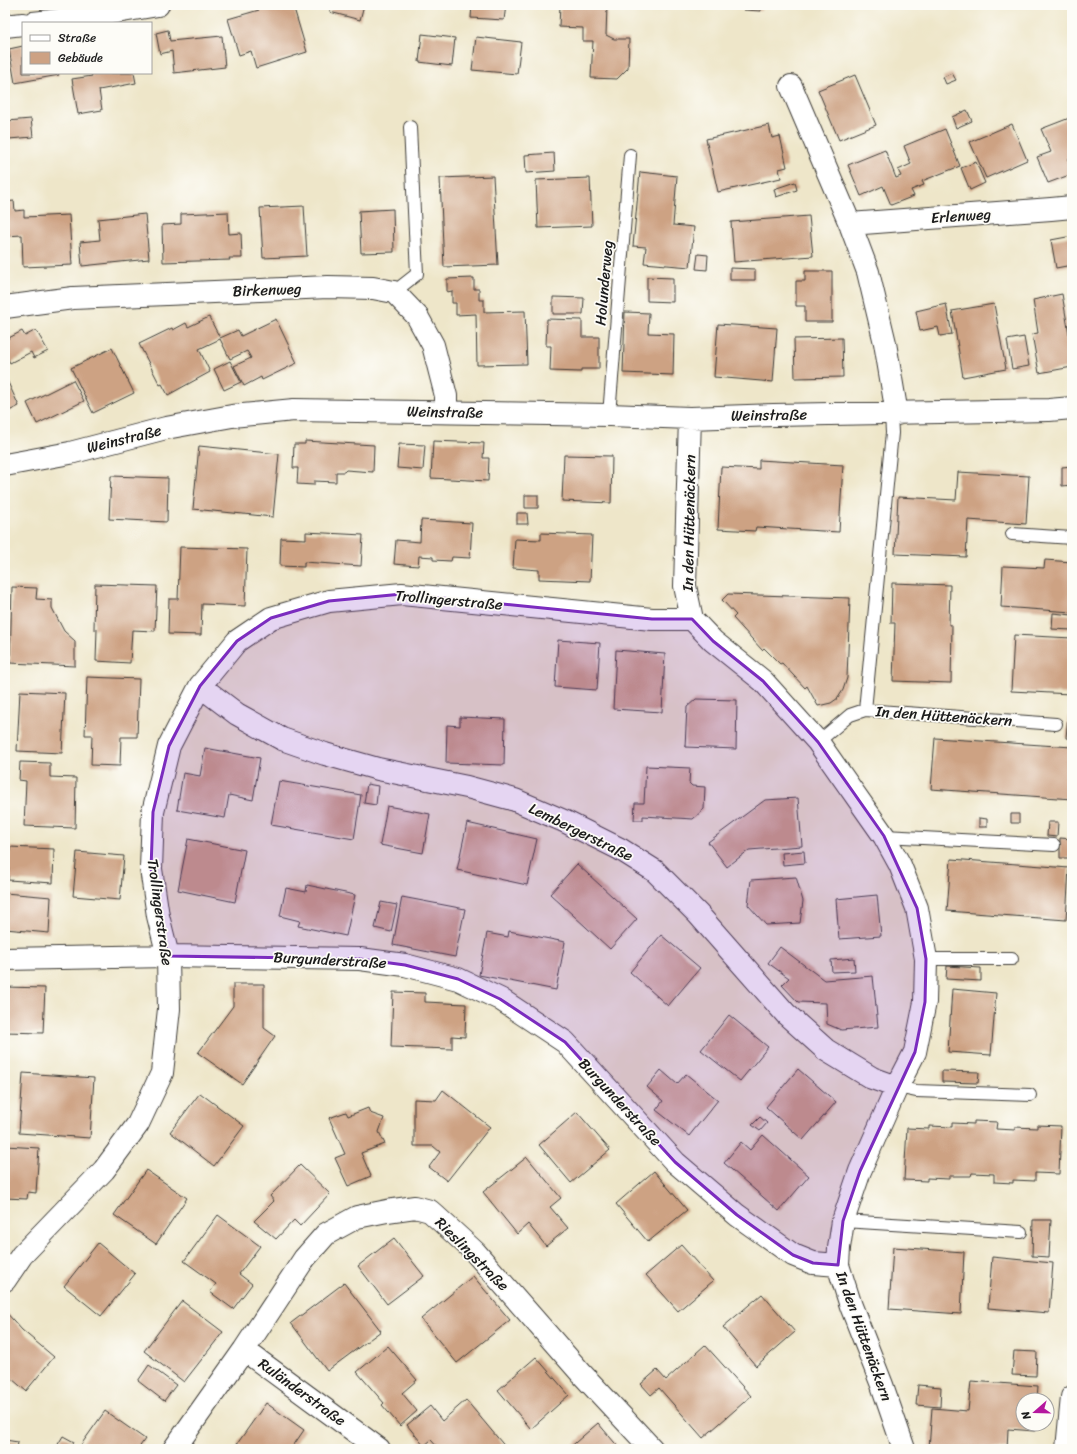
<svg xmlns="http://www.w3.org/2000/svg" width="1077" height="1454" viewBox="0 0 1077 1454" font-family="Sriracha,sans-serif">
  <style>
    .building { fill: #cda283 }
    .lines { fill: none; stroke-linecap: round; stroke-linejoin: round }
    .service-casing { stroke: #3c3a36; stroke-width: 14 }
    .minor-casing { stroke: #3c3a36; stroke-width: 24 }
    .service { stroke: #fff; stroke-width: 12 }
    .minor { stroke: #fff; stroke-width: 22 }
    .marked { fill: #7b2cbf; fill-opacity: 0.2; stroke: #7b2cbf; stroke-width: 3; stroke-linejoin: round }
    .labels { text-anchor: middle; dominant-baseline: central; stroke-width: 3.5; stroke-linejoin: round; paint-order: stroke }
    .street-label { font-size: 15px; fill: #1c1c1c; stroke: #fdfcf7 }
  </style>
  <rect width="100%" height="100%" fill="#fdfcf7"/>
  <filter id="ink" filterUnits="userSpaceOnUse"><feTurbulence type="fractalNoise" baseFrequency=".025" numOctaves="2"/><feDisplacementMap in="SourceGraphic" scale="8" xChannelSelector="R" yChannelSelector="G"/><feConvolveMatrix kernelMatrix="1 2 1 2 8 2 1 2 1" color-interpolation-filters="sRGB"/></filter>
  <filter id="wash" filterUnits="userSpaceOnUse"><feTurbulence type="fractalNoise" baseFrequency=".012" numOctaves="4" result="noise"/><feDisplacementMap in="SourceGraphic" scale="16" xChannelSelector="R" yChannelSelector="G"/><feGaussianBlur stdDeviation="0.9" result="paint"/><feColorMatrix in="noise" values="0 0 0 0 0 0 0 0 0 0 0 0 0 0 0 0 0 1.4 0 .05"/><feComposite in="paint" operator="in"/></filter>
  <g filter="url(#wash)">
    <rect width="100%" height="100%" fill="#eee6c9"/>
    <g id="blocks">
      <path class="building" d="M257 5H293L307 52 256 68 251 51 239 55 228 19 259 10Z
        M332 5H364L360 20 330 12Z
        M472 5H506L504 20 471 18Z
        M560 5H607L606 35 614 39H629L628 68 617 79 591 78 593 41H583V28L559 27Z
        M745 5H761V11L744 10Z
        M168 30 170 41 222 36 225 67 174 73 172 51 160 54 156 33Z
        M422 34 455 38 452 66 419 62Z
        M476 37 521 42 517 74 472 70Z
        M23 46V73H58L59 75 15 83 9 49Z
        M91 73H134L136 83 99 90 102 110 78 114 72 79 92 76Z
        M952 73 956 80 946 84 943 77Z
        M855 75 876 125 839 140 818 90Z
        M967 110 972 121 956 128 952 117Z
        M1072 117V158L1068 159 1072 168V174L1048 183 1037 157 1051 152 1041 129Z
        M31 119 33 137 9 139 7 121Z
        M1012 124 1027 160 986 178 970 142Z
        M769 125 772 138 780 136 787 167 779 169 781 178 718 192 706 139Z
        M945 129 960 166 922 181 924 185 911 190 914 196 891 205 883 186 861 196 848 165 885 150 896 178 901 176 898 170 911 164 904 146Z
        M554 153 555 171 526 173 525 155Z
        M976 162 985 183 970 190 961 168Z
        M640 172 677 176 673 225 694 227 690 267 644 263 646 247 633 246Z
        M493 176 498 265 444 267 440 178Z
        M590 178 592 226 538 228 536 180Z
        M795 182 797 190 776 197 774 189Z
        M14 201 15 211 24 210V217L69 215 72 265 23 267 22 235 5 236V202Z
        M304 206 307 256 263 258 260 208Z
        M393 209 394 252 361 253 359 211Z
        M228 212 229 234 241 233 242 258H229L230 260 163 262 162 225 181 224V214Z
        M145 214 149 259 82 266 80 242 100 240 98 219Z
        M809 216 813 256 734 262 731 222Z
        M1072 236V265L1056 268 1051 240Z
        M698 254 708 255 707 270 696 269Z
        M730 268 755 269V280H730Z
        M805 271H832V322H805V306H796V281H805Z
        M647 277 673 278V302L647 301Z
        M474 278V289H479V300H484V312L525 311 527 364 477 365 476 314 456 315V303H452V291L447 292V279Z
        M1062 294 1072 351V367L1039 373 1032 334 1038 333 1033 300Z
        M553 297 584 298 583 314H553Z
        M946 304 952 334 940 336 938 327 920 331 916 311Z
        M994 304 1006 369 963 377 952 311Z
        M625 312 649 313 648 333 674 334 673 375 623 373Z
        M209 317 220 338 238 330 241 336 276 319 297 363 262 380 261 377 244 386 234 366 251 358 247 351 230 359 220 339 199 349 210 372 168 395 162 384 160 385 139 344 172 328 173 330 186 323 188 327Z
        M547 319 582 320V337H599V369H581V372L550 371 551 346H546Z
        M718 324 777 328 773 382 714 377Z
        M36 330 48 351 34 358 31 352 10 363 5 353V340L22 331 25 336Z
        M1024 337 1029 366 1012 369 1007 340Z
        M842 338 843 377 795 378 794 339Z
        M112 348 134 393 93 413 71 368Z
        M230 361 241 382 224 390 214 369Z
        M5 376 19 406 5 413Z
        M73 380 84 401 37 424 27 403Z
        M305 441 374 445 373 472 346 470 344 472H336V482L314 481V485L297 484 298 468H293L294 444H305Z
        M433 441 484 443 483 458H489L488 481 431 478Z
        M399 444 425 445 423 470 397 468Z
        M199 446 279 454 273 517 193 509Z
        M564 455 612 456 611 503 562 501Z
        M759 460 843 465 839 532 756 527 755 531 718 529 721 467 759 469Z
        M1072 466V485L1062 486V467Z
        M958 472 1029 476 1026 524 968 520 966 557 895 554 898 497 956 500Z
        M111 476 168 478 167 522 109 519Z
        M525 495H538V508H525Z
        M517 513H527L528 524H517Z
        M421 520 472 523 470 558 452 557 451 561 433 560V557L419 556 418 566 394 564 396 540 420 542Z
        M306 532 363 535 361 566 304 562V567L280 566 281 538 306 539Z
        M541 533 592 535 590 581 539 579V570L513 568 515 539 541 540Z
        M180 547 247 549 245 606 202 604 201 635 168 634 169 599H178Z
        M1045 560 1072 562V612L1001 607 1003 566 1044 568Z
        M892 583 950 585 949 625H952L951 683 893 681 895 623H891Z
        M95 584 157 586 155 631 132 630 130 663 96 661 97 629H94Z
        M12 587 37 588 36 599 52 600V608L64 631 75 641V666L10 663Z
        M728 594 850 598 847 678 843 690 838 698 831 703 818 706 807 686 805 688 782 663 780 664 764 648 762 650 733 618 736 615 722 600Z
        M1053 613 1072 615V630L1052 629Z
        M1014 635 1072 638 1071 694 1011 691Z
        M558 640 600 643 597 690 555 687Z
        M616 650 665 654 662 712 613 709Z
        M87 677 139 679 137 737H121L120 766 91 765 92 735H85Z
        M20 691 65 693 62 753 17 751Z
        M696 699 737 700 736 749 685 747 687 707Z
        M1068 716 1072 717V739L1066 738Z
        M460 717 505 719 504 765 446 763 447 725 460 726Z
        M935 738 1072 747V799L931 789Z
        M205 748 260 758 253 800 229 795 225 818 177 810 183 773 200 776Z
        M20 762 50 763V777L76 778 75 828 24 826 26 781 19 780Z
        M646 766 690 768 689 783 692 786 705 787 704 809 693 819 643 816V820H634L635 803H644Z
        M279 781 361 795 354 839 271 825Z
        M367 784 378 786 376 805 364 803Z
        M798 798 802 846 749 850 727 867 708 842 765 800Z
        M387 806 430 814 423 853 380 845Z
        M1011 814H1019V823H1011Z
        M979 818 987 819V827H979Z
        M1048 822H1058L1057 837 1047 836Z
        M467 823 537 839 527 885 457 870Z
        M1060 838 1072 839V858H1060Z
        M188 839 245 850 235 902 178 890Z
        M10 847 54 849 53 883 8 880Z
        M804 851 805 863 783 865 782 853Z
        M77 852 124 856 120 900 73 896Z
        M951 859 1069 868 1066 920 947 911Z
        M577 864 637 919 610 949 550 894Z
        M796 877 803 901 800 923 766 925 748 905 751 880Z
        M307 885 355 895 346 936 298 926 300 921 280 916 286 888 306 892Z
        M5 893 51 897 49 933 5 929Z
        M877 895 881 936 839 939 836 899Z
        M402 897 465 909 455 957 393 945Z
        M381 902 397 905 391 932 375 928Z
        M509 931 565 942 556 990 479 975 487 933 508 937Z
        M661 935 700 968 668 1006 630 972Z
        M780 947 824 980 873 976 878 1027 841 1030 827 1024 826 1003 798 1002 782 985 789 978 768 963Z
        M854 958 855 971 832 972 831 960Z
        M947 966 981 968V981L946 979Z
        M233 984H264V1028L275 1036 242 1084 198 1053 233 1006Z
        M5 987 45 988 43 1033 5 1032Z
        M952 989 996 993 991 1055 948 1052Z
        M393 992 425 993V1002L466 1004 465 1037 452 1036V1049L391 1047Z
        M729 1015 768 1047 740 1081 701 1050Z
        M798 1069 836 1102 803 1140 766 1107Z
        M661 1070 677 1084 686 1074 718 1100 689 1136 656 1110 663 1101 647 1087Z
        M942 1071 979 1072 978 1083 942 1082Z
        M23 1073 94 1078 90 1138 19 1133Z
        M443 1090 490 1127 447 1181 429 1167 440 1152 433 1146H414V1099L436 1100Z
        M200 1093 244 1126 214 1166 170 1132Z
        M368 1108 370 1113 384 1118 379 1132 385 1144 361 1153 371 1176 348 1186 335 1158 345 1154 329 1118 346 1112 348 1116Z
        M577 1112 610 1150 571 1183 539 1145Z
        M760 1117 767 1123 760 1131 752 1125Z
        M974 1121 997 1122 996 1129 1015 1130V1127L1037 1128V1125L1061 1126 1059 1174 1035 1173V1181L1013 1180V1183L994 1182V1174L972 1173 971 1176H949V1179L927 1178V1181L904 1180 907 1128 929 1129V1126L952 1127V1123L974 1124Z
        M763 1135 809 1176 779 1211 724 1163 741 1142 750 1150Z
        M5 1146 39 1148 36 1193 28 1192 27 1199 5 1198Z
        M527 1157 561 1198 550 1207 568 1228 546 1246 528 1224 517 1234 483 1192Z
        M300 1165 330 1194 300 1226 294 1220 276 1239 254 1221 274 1201 270 1196Z
        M146 1170 187 1198 156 1244 114 1215Z
        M654 1171 687 1210 648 1242 616 1204Z
        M218 1215 260 1246 239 1274 252 1284 233 1309 210 1292 216 1284 184 1261Z
        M1033 1220H1051L1049 1257 1032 1256Z
        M394 1238 424 1276 387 1304 358 1266Z
        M98 1243 135 1274 101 1316 64 1286Z
        M681 1245 713 1281 678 1311 646 1275Z
        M893 1247 964 1252 961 1314 889 1309Z
        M992 1257 1053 1263 1049 1313 988 1308Z
        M473 1276 510 1320 457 1363 421 1319Z
        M344 1283 381 1331 327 1371 291 1323Z
        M762 1294 795 1332 756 1366 723 1327Z
        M182 1301 223 1332 184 1382 144 1351Z
        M5 1311 22 1330 54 1357 26 1391 5 1373V1351L8 1348 5 1346Z
        M705 1345 751 1396 703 1438 659 1388 651 1395 641 1384 657 1370 666 1380Z
        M388 1346 417 1380 402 1393 417 1411 400 1426 382 1405 384 1403 357 1372Z
        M1014 1351 1037 1352 1036 1376 1012 1375Z
        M536 1357 569 1395 531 1429 498 1390Z
        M149 1365 176 1385 164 1401 138 1381Z
        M971 1381 1038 1386 1037 1400H1023V1424H1035V1431L1008 1429 1007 1449H929L932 1408 968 1411Z
        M918 1385 941 1387 940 1407 916 1405Z
        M466 1400 507 1449H439L431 1440 424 1446 407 1425 430 1406 442 1421Z
        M266 1403 304 1430 291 1449H244L237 1444Z
        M105 1411 145 1439 138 1449H78Z
        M598 1423 620 1449H568Z
        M63 1436 74 1442 69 1449H62L57 1446Z
        M5 1440 18 1442 17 1449H5Z"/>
    </g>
  </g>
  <g filter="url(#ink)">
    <use href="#blocks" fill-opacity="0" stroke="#3c3a36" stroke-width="1"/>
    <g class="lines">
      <g class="service-casing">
        <path id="service" d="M394 292 417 274 410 127
          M609 415 630 155
          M1012 534 1072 538
          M865 710 892 433 891 414
          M818 742 850 715 865 710 1056 724
          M884 836 1054 845
          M926 959H1012
          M897 1087 916 1091 1030 1095
          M843 1221 1021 1232"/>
      </g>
      <g class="minor-casing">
        <path id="minor" d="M33 23 87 17 158 5
          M5 26 23 24
          M791 86 850 224 868 272 885 343 897 414
          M850 224 1051 209 1072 207
          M5 307 73 298 328 287 373 288 394 292 417 316 433 345 446 396V412
          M690 418 685 586 692 619 713 641 763 681 818 742 884 836 900 865 917 908 926 959 925 1002 915 1052 897 1087 860 1171 843 1221 839 1248 838 1265 851 1306 882 1385 904 1449
          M5 465 70 453 166 428 232 416 294 410 609 415 690 418 774 415 1049 410 1072 408
          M200 686 237 714 282 739 325 754 378 769 467 787 515 800 564 821 620 849 655 871 698 914 786 1014 826 1050 872 1078 897 1087
          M5 959 168 956 360 959 405 965 458 979 500 999 565 1042 675 1162 737 1215 793 1255 813 1263 838 1265
          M5 1280 22 1255 104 1170 138 1124 162 1073 169 1009 168 956 158 916 151 869 153 812 169 746 200 686 237 641 271 618 329 601 402 594 652 619H692
          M244 1350 379 1449
          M174 1449 244 1350 304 1259 326 1234 357 1217 387 1211 415 1207 430 1211 475 1252 581 1373 652 1449
          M1067 1449 1072 1397"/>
      </g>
      <use href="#service" class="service"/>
      <use href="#minor" class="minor"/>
    </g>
  </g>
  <path class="marked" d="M402 594 652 619H692L713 641 763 681 818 742 884 836 917 908 926 959 925 1002 915 1052 860 1171 843 1221 838 1265 813 1263 793 1255 737 1215 675 1162 565 1042 500 999 458 979 405 965 360 959 168 956 151 869 153 812 169 746 200 686 237 641 271 618 329 601Z"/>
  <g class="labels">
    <g class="street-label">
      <text transform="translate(961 216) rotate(-4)">Erlenweg</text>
      <text transform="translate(604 283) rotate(-85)">Holunderweg</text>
      <text transform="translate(267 290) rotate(-2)">Birkenweg</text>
      <text transform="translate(445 412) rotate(1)">Weinstraße</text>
      <text transform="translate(769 415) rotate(-1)">Weinstraße</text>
      <text transform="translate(124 439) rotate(-14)">Weinstraße</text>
      <text transform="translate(689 523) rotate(-89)">In den Hüttenäckern</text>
      <text transform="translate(449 600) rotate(5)">Trollingerstraße</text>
      <text transform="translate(944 716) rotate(4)">In den Hüttenäckern</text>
      <text transform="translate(581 832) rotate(26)">Lembergerstraße</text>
      <text transform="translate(160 912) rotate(82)">Trollingerstraße</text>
      <text transform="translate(330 960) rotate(3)">Burgunderstraße</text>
      <text transform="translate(620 1102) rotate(47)">Burgunderstraße</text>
      <text transform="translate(472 1254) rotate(45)">Rieslingstraße</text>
      <text transform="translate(864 1336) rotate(70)">In den Hüttenäckern</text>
      <text transform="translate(302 1392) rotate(36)">Ruländerstraße</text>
    </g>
  </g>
  <rect width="1077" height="1454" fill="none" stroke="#fdfcf7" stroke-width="20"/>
  <rect x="22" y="22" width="130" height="52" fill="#fdfcf7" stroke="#a3a29f"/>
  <rect x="30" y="35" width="20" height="6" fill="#ffffff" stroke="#a3a29f"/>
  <text x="58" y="42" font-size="12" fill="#1c1c1c">Straße</text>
  <rect x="30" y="52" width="20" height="12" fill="#cda283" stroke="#a3a29f"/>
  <text x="58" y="62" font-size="12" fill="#1c1c1c">Gebäude</text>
  <g transform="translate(1035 1412) rotate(250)"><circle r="19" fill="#fdfcf7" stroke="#a3a29f"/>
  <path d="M0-3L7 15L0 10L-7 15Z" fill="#b5179e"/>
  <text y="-6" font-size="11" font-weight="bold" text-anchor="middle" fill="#1c1c1c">N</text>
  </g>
</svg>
